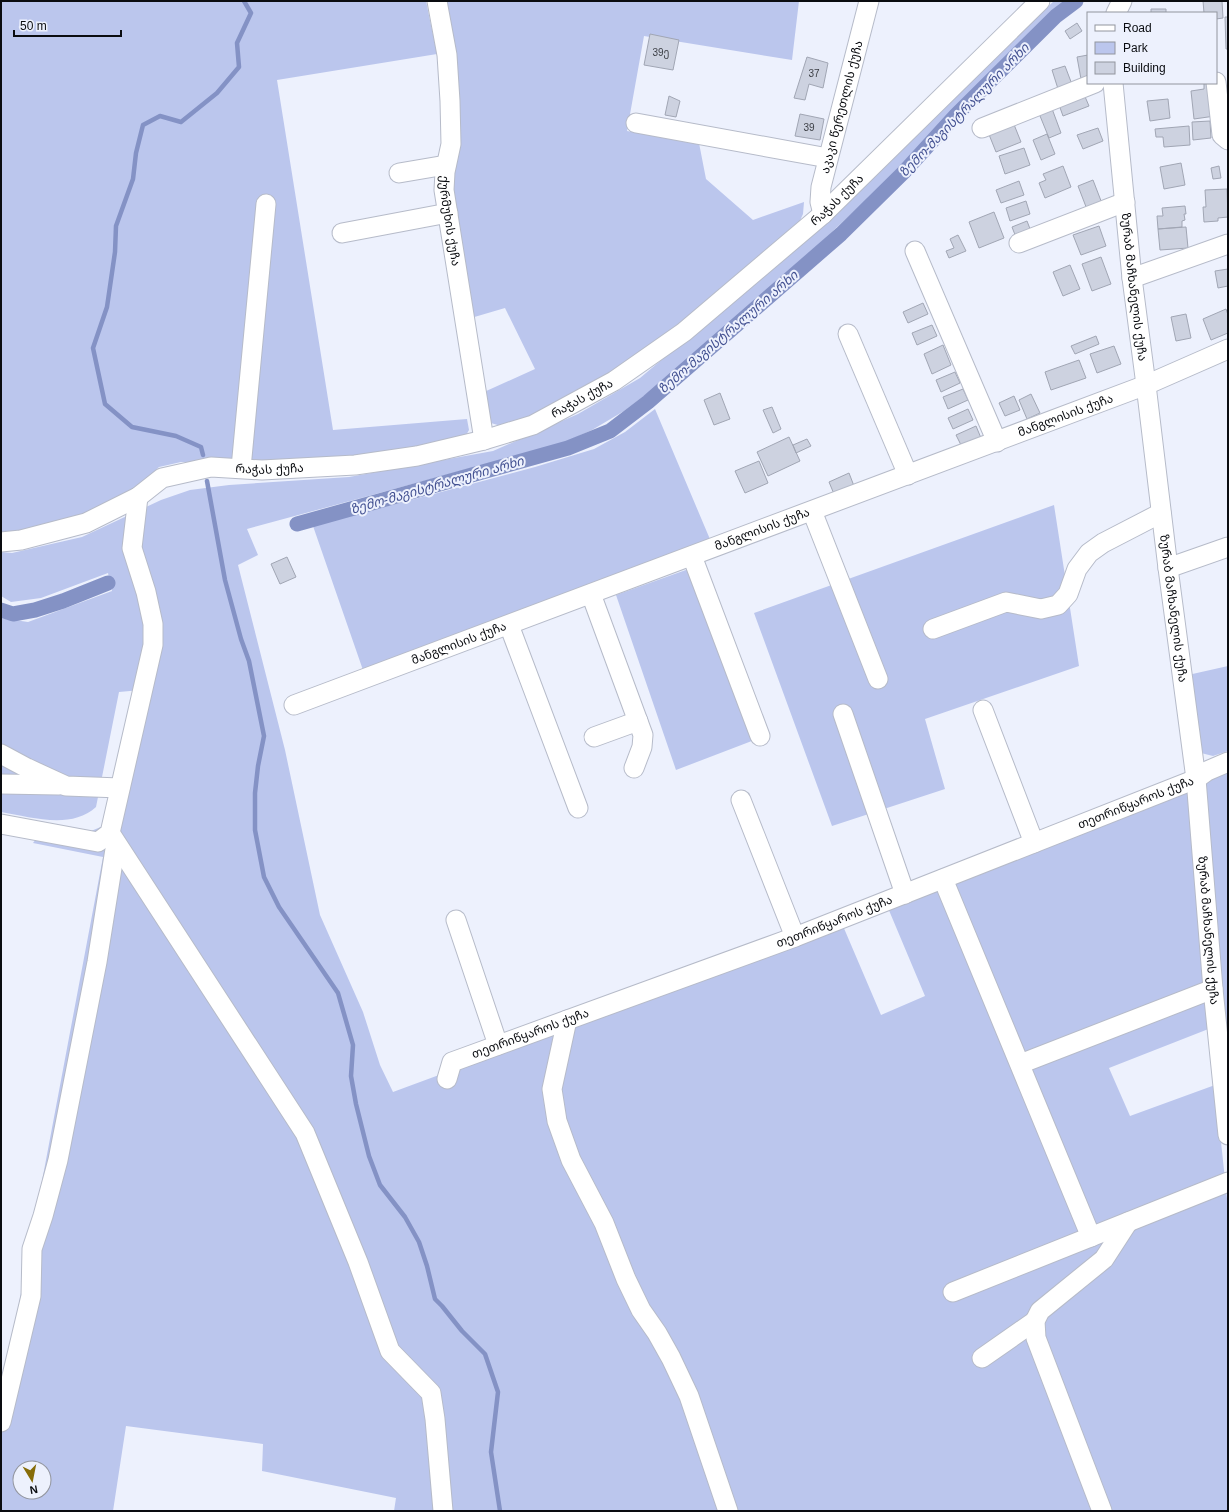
<svg xmlns="http://www.w3.org/2000/svg" width="1229" height="1512" viewBox="0 0 1229 1512" font-family="Helvetica,'Noto Sans Georgian',sans-serif">
  <style>
    .green { fill: #bbc6ed; fill-rule: evenodd }
    .lines { fill: none; stroke-linecap: round; stroke-linejoin: round }
    .stream { stroke: #8492c5; stroke-width: 4.5 }
    .canal { stroke: #8492c5; stroke-width: 15 }
    .building { fill: #cdd2e0; stroke: #a1a6b4 }
    .minor-casing { stroke: #b6bbc9; stroke-width: 21 }
    .minor { stroke: #fff; stroke-width: 19 }
    .labels { text-anchor: middle; dominant-baseline: central; stroke-width: 4; stroke-linejoin: round; paint-order: stroke }
    .number-label { font-size: 10px; fill: #3b3e44 }
    .street-label { font-size: 12px; fill: #0a0c10; stroke: #edf1fd }
    .water-label { font-size: 13px; font-style: italic; fill: #425091; stroke: #edf1fd }
  </style>
  <rect width="100%" height="100%" fill="#edf1fd"/>
  <path class="green" d="M2 1H426L437 54 277 80 333 430 467 419 469 430 465 437 385 454 272 461 181 462 159 467 134 491 85 514 16 532 1 533Z
    M442 1H799L792 60 644 36 627 131 699 143 706 179 753 220 804 202 803 214 798 225 685 324 604 380 525 419 501 426 491 423 486 410 484 392 535 369 505 308 471 318 452 200Z
    M1054 1H1070L1046 20 897 171 820 243 649 392 624 411 592 430 563 443 247 529 258 555 238 565 285 750 320 915 363 1012 380 1065 393 1092 843 926 881 1015 925 996 888 908 1188 792 1211 1028 1109 1068 1130 1116 1215 1085 1228 1208V1511H394L396 1498 262 1471 263 1444 126 1426 113 1511H1V1399L103 857 33 843 39 835 79 836 120 819 141 690 119 692 96 807C71 830 31 817 1 812V618L28 622 112 591 108 573 41 598 11 602 1 596V552L12 553 82 537 161 500 190 490 229 485 349 477 493 451 578 414 640 378 746 289ZM20 1468H44V1492H20Z
    M655 409 712 544 364 673 313 526 535 467 594 449 625 432Z
    M1054 505 1079 666 925 719 945 789 832 826 754 613Z
    M697 566 757 739 676 770 616 595Z
    M1228 666V751L1213 756 1201 753 1188 675Z
    M1228 772V1068L1200 783Z"/>
  <g class="lines">
    <path class="stream" d="M203 455 201 447 176 436 132 427 105 404 93 348 107 307 115 252 116 226 133 179 136 153 143 125 160 116 181 122 217 93 239 67 237 43 251 13 244 1
      M207 481 225 580 241 639 249 661 264 736 258 766 255 793V830L264 877 279 907 338 993 353 1045 351 1076 356 1104 369 1156 380 1185 405 1217 419 1242 427 1266 435 1299 442 1306 462 1331 485 1354 498 1392 491 1452 500 1511"/>
    <path class="canal" d="M297 524 568 448 610 431 648 402 841 234 904 172 956 115 1056 16 1076 1
      M1 610 13 614 35 610 63 601 108 583"/>
  </g>
  <path class="building" d="M1203 1H1222L1223 18 1216 19V13H1204Z
    M1151 9H1166V13H1151Z
    M1225 17H1228V49H1226Z
    M1077 23 1082 31 1070 39 1065 31Z
    M650 34 679 40 673 70 644 65Z
    M1088 55V78L1081 79 1077 57Z
    M807 57 828 63 823 88 809 84 805 100 794 98Z
    M1065 66 1073 87 1059 92 1052 70Z
    M1204 83H1212L1215 116 1194 119 1191 91 1204 89Z
    M1083 92 1089 106 1063 116 1058 102Z
    M669 96 680 101 676 117 665 115Z
    M1168 99 1170 118 1150 121 1147 101Z
    M1051 106 1061 133 1049 138 1038 111Z
    M800 114 824 119 820 140 795 136Z
    M1210 121 1211 138 1193 140 1192 122Z
    M1013 122 1021 142 996 152 988 132Z
    M1189 126 1190 145 1164 147 1163 137H1156L1155 129Z
    M1098 128 1103 141 1083 149 1077 135Z
    M1047 134 1055 154 1041 160 1033 140Z
    M1024 148 1030 165 1005 174 999 156Z
    M1181 163 1185 185 1164 189 1160 167Z
    M1063 166 1071 187 1045 198 1039 183 1046 180 1043 174Z
    M1219 166 1221 178 1213 179 1211 168Z
    M1093 180 1103 206 1088 212 1078 186Z
    M1019 181 1024 195 1001 203 996 190Z
    M1227 189 1228 217 1218 218V221L1204 222 1203 207H1206L1205 190Z
    M1026 201 1030 214 1010 221 1006 208Z
    M1185 206 1186 214H1184L1185 220 1182 221V227L1158 229 1157 216H1163L1162 208Z
    M994 212 1004 238 979 248 969 222Z
    M1027 221 1032 234 1017 240 1012 227Z
    M1099 226 1106 246 1081 255 1073 235Z
    M1186 227 1188 248 1160 250 1158 229Z
    M958 235 966 251 949 258 946 251 954 248 950 239Z
    M1101 257 1111 284 1092 291 1082 264Z
    M1070 265 1080 289 1063 296 1053 272Z
    M1228 269V286L1218 288 1215 271Z
    M923 303 928 314 908 323 903 312Z
    M1226 309 1228 315V333L1211 340 1203 319Z
    M1186 314 1191 338 1176 341 1171 317Z
    M932 325 937 336 917 345 912 333Z
    M1096 336 1099 344 1075 354 1071 346Z
    M943 345 951 365 932 374 924 354Z
    M1114 346 1121 364 1097 373 1090 354Z
    M1079 360 1086 378 1051 390 1045 372Z
    M955 372 960 383 941 392 936 380Z
    M963 389 968 400 948 409 943 397Z
    M720 393 730 419 714 425 704 400Z
    M1031 394 1040 413 1027 419 1019 400Z
    M1014 396 1020 410 1005 416 999 403Z
    M772 407 781 429 773 433 763 410Z
    M968 409 973 420 953 429 948 418Z
    M976 426 981 438 962 447 956 435Z
    M789 437 800 461 768 476 757 452Z
    M807 439 811 446 796 453 793 445Z
    M759 461 768 483 745 493 735 471Z
    M849 473 854 486 834 494 829 482Z
    M287 557 296 577 280 584 271 564Z"/>
  <g class="lines">
    <g class="minor-casing">
      <g id="minor">
        <path id="s1" d="M437 1 447 55 450 101 451 144 445 172 444 190 484 440"/>
        <path d="M1116 13 1122 1"/>
        <path d="M1216 82 1222 135 1228 140"/>
        <path id="s2" d="M1113 83 1132 278 1146 385 1168 568 1196 779 1213 989 1228 1135"/>
        <path d="M636 123 828 158"/>
        <path d="M982 128 1095 83"/>
        <path d="M399 173 446 165"/>
        <path id="s3" d="M823 214 820 202 821 187 869 1"/>
        <path d="M342 233 448 213"/>
        <path d="M1019 243 1125 202"/>
        <path d="M915 251 997 442"/>
        <path d="M1132 278 1228 244"/>
        <path d="M848 334 908 475"/>
        <path d="M241 468 266 204"/>
        <path d="M812 511 878 679"/>
        <path id="s4" d="M1 542 21 540 86 523 138 497 162 478 211 467 262 470 355 465 417 456 484 440 533 425 614 381 684 332 823 214 1040 1"/>
        <path d="M692 556 760 736"/>
        <path d="M1168 568 1228 547"/>
        <path d="M591 594 643 735 642 747 634 768"/>
        <path d="M509 625 578 808"/>
        <path d="M933 629 1006 602 1041 609 1058 605 1068 594 1077 569 1089 553 1103 543 1161 513"/>
        <path id="s5" d="M294 705 1146 385 1228 349"/>
        <path d="M983 710 1034 843"/>
        <path d="M843 714 905 894"/>
        <path d="M594 737 638 721"/>
        <path d="M1 754 27 768 66 786 120 788"/>
        <path d="M1 784 59 785"/>
        <path d="M741 800 795 937"/>
        <path d="M1 824 98 842 110 833 153 645V624L146 592 132 548 138 497"/>
        <path d="M110 833 305 1133 358 1262 390 1351 431 1393 435 1419 443 1511"/>
        <path d="M943 879 1091 1237"/>
        <path d="M456 920 498 1045"/>
        <path d="M567 1020 552 1089 557 1121 571 1160 604 1223 626 1279 641 1310 657 1333 671 1358 689 1396 728 1511"/>
        <path d="M1020 1064 1213 989"/>
        <path id="s6" d="M447 1079 452 1062 795 937 1196 779 1207 771 1228 762"/>
        <path d="M953 1292 1228 1182"/>
        <path d="M982 1358 1035 1321"/>
        <path d="M1 1422 31 1296 32 1249 43 1216 58 1160 97 962 116 843"/>
        <path d="M1102 1511 1036 1338 1035 1321 1040 1311 1104 1259 1128 1222"/>
      </g>
    </g>
    <use href="#minor" class="minor"/>
  </g>
  <g class="labels">
    <g class="number-label">
      <text x="661" y="52">39ე</text>
      <text x="814" y="73">37</text>
      <text x="809" y="127">39</text>
    </g>
    <g class="street-label">
      <text stroke="none"><textPath href="#s3" startOffset="110">აკაკი წერეთლის ქუჩა</textPath></text>
      <text stroke="none"><textPath href="#s4" startOffset="933">რაჭას ქუჩა</textPath></text>
      <text stroke="none"><textPath href="#s1" startOffset="222">ქურმუხის ქუჩა</textPath></text>
      <text stroke="none"><textPath href="#s2" startOffset="205">ზურაბ მაჩხანელის ქუჩა</textPath></text>
      <text stroke="none"><textPath href="#s4" startOffset="609">რაჭას ქუჩა</textPath></text>
      <text stroke="none"><textPath href="#s5" startOffset="824">მანგლისის ქუჩა</textPath></text>
      <text stroke="none"><textPath href="#s4" startOffset="285">რაჭას ქუჩა</textPath></text>
      <text stroke="none"><textPath href="#s5" startOffset="500">მანგლისის ქუჩა</textPath></text>
      <text stroke="none"><textPath href="#s2" startOffset="529">ზურაბ მაჩხანელის ქუჩა</textPath></text>
      <text stroke="none"><textPath href="#s5" startOffset="176">მანგლისის ქუჩა</textPath></text>
      <text stroke="none"><textPath href="#s6" startOffset="749">თეთრიწყაროს ქუჩა</textPath></text>
      <text stroke="none"><textPath href="#s6" startOffset="425">თეთრიწყაროს ქუჩა</textPath></text>
      <text stroke="none"><textPath href="#s2" startOffset="853">ზურაბ მაჩხანელის ქუჩა</textPath></text>
      <text stroke="none"><textPath href="#s6" startOffset="101">თეთრიწყაროს ქუჩა</textPath></text>
    </g>
    <g class="water-label">
      <text transform="translate(964 110) rotate(-46)">ზემო-მაგისტრალური არხი</text>
      <text transform="translate(728 332) rotate(-41)">ზემო-მაგისტრალური არხი</text>
      <text transform="translate(437 485) rotate(-16)">ზემო-მაგისტრალური არხი</text>
    </g>
  </g>
  <rect width="1229" height="1512" fill="none" stroke="#0a0c10" stroke-width="4"/>
  <rect x="1087" y="12" width="130" height="72" fill="#edf1fd" stroke="#92959e"/>
  <rect x="1095" y="25" width="20" height="6" fill="#ffffff" stroke="#92959e"/>
  <text x="1123" y="32" font-size="12" fill="#0a0c10">Road</text>
  <rect x="1095" y="42" width="20" height="12" fill="#bbc6ed" stroke="#92959e"/>
  <text x="1123" y="52" font-size="12" fill="#0a0c10">Park</text>
  <rect x="1095" y="62" width="20" height="12" fill="#cdd2e0" stroke="#92959e"/>
  <text x="1123" y="72" font-size="12" fill="#0a0c10">Building</text>
  <g transform="translate(32 1480) rotate(170)"><circle r="19" fill="#edf1fd" stroke="#92959e"/>
  <path d="M0-3L7 15L0 10L-7 15Z" fill="#866c09"/>
  <text y="-6" font-size="11" font-weight="bold" text-anchor="middle" fill="#0a0c10">N</text>
  </g>
  <path d="M14 30v6h107v-6" fill="none" stroke="#0a0c10" stroke-width="2"/>
  <text x="20" y="30" font-size="12" fill="#0a0c10" stroke="#edf1fd" stroke-width="3" paint-order="stroke">50 m</text>
</svg>
